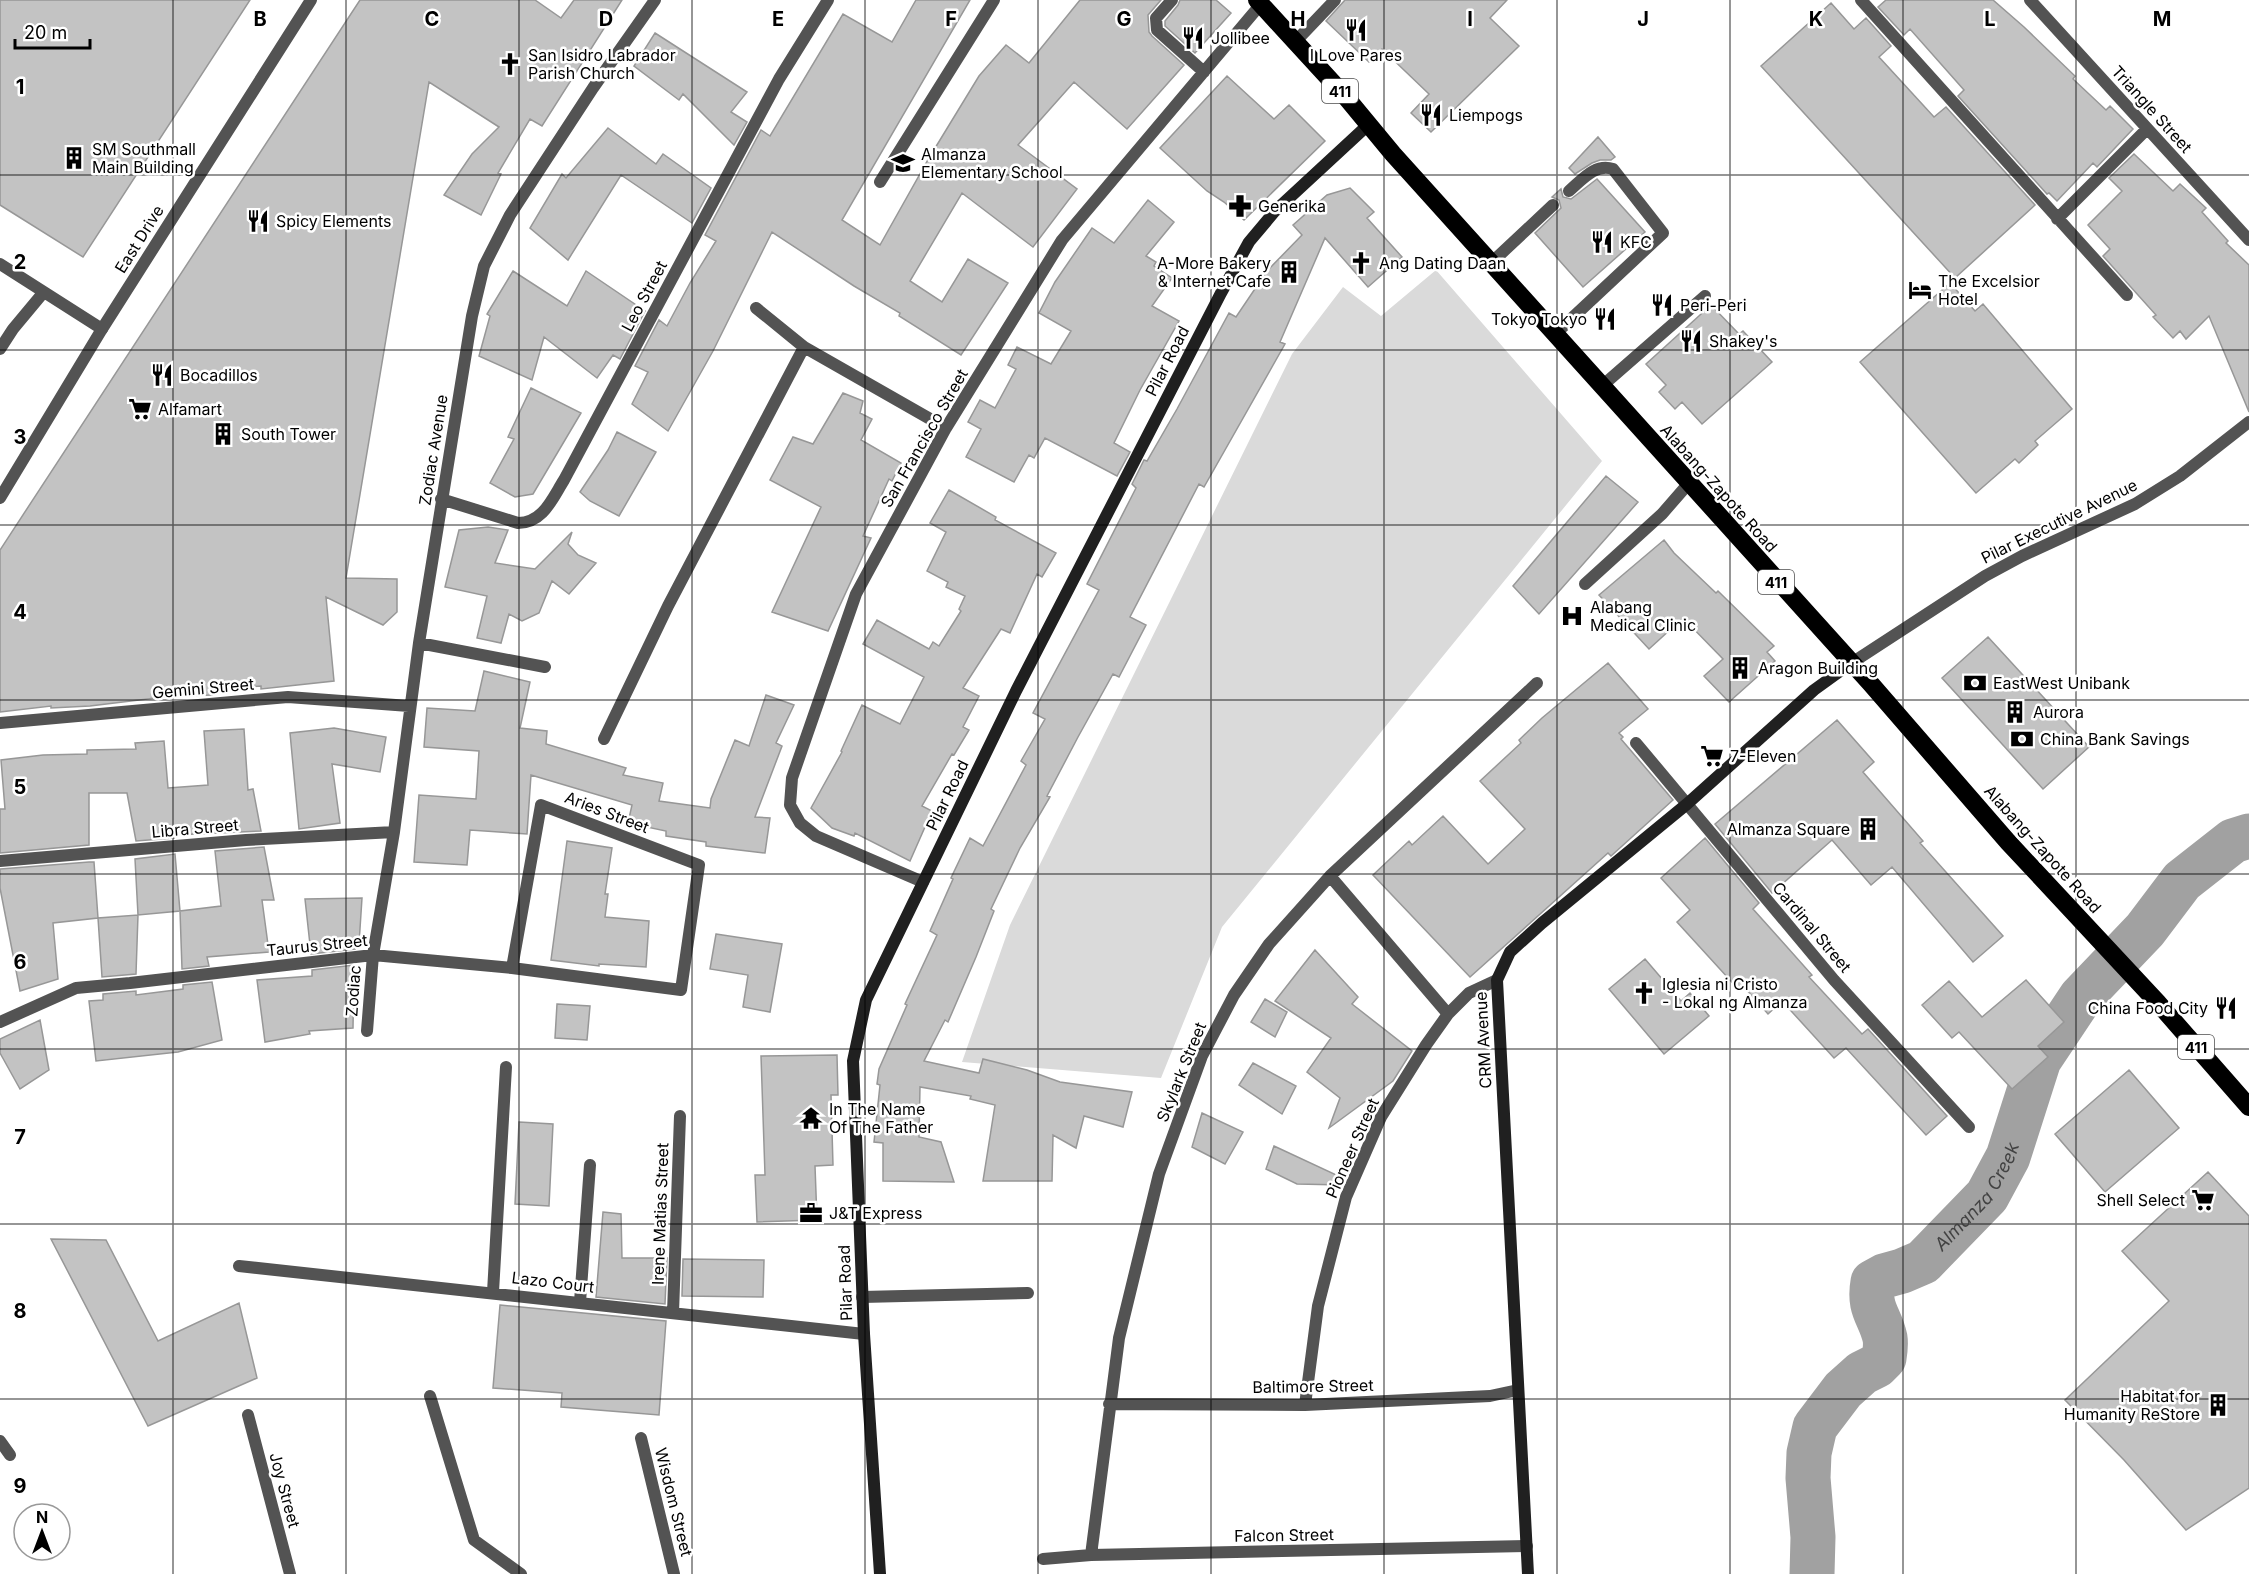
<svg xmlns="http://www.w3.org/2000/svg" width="2249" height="1574" viewBox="0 0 2249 1574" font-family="Inter,sans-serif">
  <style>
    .green { fill: #dadada }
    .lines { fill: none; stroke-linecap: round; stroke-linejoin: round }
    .river { stroke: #a1a1a1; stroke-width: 45 }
    .building { fill: #c3c3c3; stroke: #979797; stroke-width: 1.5 }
    .lane { stroke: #535353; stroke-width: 12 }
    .street { stroke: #535353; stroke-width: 12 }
    .secondary { stroke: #202020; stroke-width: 12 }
    .highway { stroke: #000; stroke-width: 18 }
    .grid { fill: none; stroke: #000; stroke-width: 1.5; stroke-opacity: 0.55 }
    .labels { text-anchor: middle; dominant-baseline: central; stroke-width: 5; stroke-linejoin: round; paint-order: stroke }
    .shield { fill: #fff; stroke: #4c4c4c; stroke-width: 1.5 }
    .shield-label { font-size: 15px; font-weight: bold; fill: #000 }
    .poi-label { font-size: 16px; fill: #000; stroke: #fff; text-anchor: start }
    .street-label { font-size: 16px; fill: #000; stroke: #fff }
    .water-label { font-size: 18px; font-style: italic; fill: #424242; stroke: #fff }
    .grid-label { font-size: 20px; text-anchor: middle; font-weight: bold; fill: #000; stroke: #fff; stroke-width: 5; stroke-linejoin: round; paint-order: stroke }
  </style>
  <rect width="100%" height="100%" fill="#fff"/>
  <path class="green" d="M1436 270 1602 461 1222 927 1161 1078 962 1062 1010 925 1292 354 1343 287 1381 316Z"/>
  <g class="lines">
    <path class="river" id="s1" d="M1812 1574 1813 1537 1808 1478 1809 1453 1815 1427 1843 1390 1862 1373 1876 1366 1884 1358C1885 1352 1886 1344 1885 1338 1880 1315 1868 1310 1873 1282L1884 1276 1902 1271 1923 1262 1987 1196 2008 1157 2039 1060 2081 997 2145 930 2182 881 2233 841 2249 836"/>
  </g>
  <path class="building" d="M0 0H250L83 257 0 205Z
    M360 0H535L561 18 574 0H622L542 126 530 119 498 173 501 174 481 215 444 195 472 154 499 127 429 82 346 578 397 579V612L383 625 326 597 334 681 261 689V686L212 690V695L172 696 90 706 51 708V706L0 712V550Z
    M916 0H970L842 220 880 245 929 158 979 76 1006 45 1029 63 1080 0H1161L1148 15 1149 32 1152 36 1184 65 1127 129 1074 82 1018 145 1077 189 1033 247 962 193 910 281 942 302 968 259 1008 283 961 355 899 316 900 313 854 286 772 232 713 351 668 431 632 404 648 372 635 366 659 320 667 326 690 283 716 241 705 235 761 130 770 136 843 14 892 42Z
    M1180 0H1216L1231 13 1195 53 1165 26V21L1178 5Z
    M1345 0H1507L1490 18 1519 46 1431 132 1411 113 1429 94 1382 49 1369 62 1326 21Z
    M1886 0H1993L2024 27 2075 76 2073 79 2106 110 2110 106 2133 129 2097 167 2093 163 2057 201 2049 193 2047 194 1958 96 1964 90 1910 29 1904 35 1878 7Z
    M1831 3 1854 29 1866 18 1891 46 1879 57 1934 117 1946 107 2035 205 1955 278 1761 66Z
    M655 33 747 92 731 112 747 122 734 145 683 94 679 100 634 66Z
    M1227 76 1274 119 1289 105 1325 141 1244 220 1224 202 1207 191 1160 148Z
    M608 128 656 164 663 154 711 188 692 223 621 175 568 260 530 228 562 174 566 178Z
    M1598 137 1615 157 1611 160H1600L1592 163 1575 174 1569 168Z
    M2134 154 2173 191 2180 184 2206 208 2202 212 2228 241 2226 243 2249 265V412L2209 316 2186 339 2180 331 2173 338 2153 317 2156 315 2103 256 2110 249 2088 225 2122 191 2109 178Z
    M1597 179 1645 232 1583 287 1535 233 1561 208 1559 200 1552 197 1561 189 1563 197 1571 199Z
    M1350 188 1374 212 1367 218 1402 257 1368 287 1325 238 1280 342 1285 344 1204 487 1199 484 1130 617 1146 625 1119 677 1113 674 1078 737 1047 796 1050 797 1020 848 991 909 994 911 976 957 948 1022 945 1020 924 1061 979 1073 983 1059 1027 1070 1060 1082 1132 1092 1123 1127 1084 1116 1076 1148 1053 1135 1052 1181H983L995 1105 970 1099 971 1096 920 1087 919 1137 941 1142 954 1182 883 1181V1143L874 1142 880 1085 877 1084 879 1069 907 1005 905 1004 937 935 930 931 953 879 951 878 970 838 983 846 1026 765 1021 761 1045 719 1033 713 1099 590 1087 584 1136 488 1132 484 1144 460 1147 461 1177 409 1229 313 1236 317 1267 271 1302 235 1293 225 1327 195Z
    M1148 200 1174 222 1146 256 1156 262 1154 266 1172 278 1152 306 1179 321 1140 390 1114 443 1130 452 1117 476 1045 438 1034 458 1029 455 1014 482 966 457 981 429 968 422 980 400 995 408 1016 369 1008 365 1017 347 1051 364 1071 331 1039 313 1055 282 1092 228 1114 243Z
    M513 271 567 306 586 271 645 311 620 359 613 355 597 378 544 337 532 380 479 356 490 316 487 314Z
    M1950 283 1975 311 1983 304 2072 409 2035 441 2038 445 2019 463 2015 459 1976 493 1860 362Z
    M1711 305 1739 334 1743 331 1772 362 1702 424 1682 402 1675 409 1659 392 1666 385 1646 364Z
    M531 388 581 413 533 494 515 497 490 483 514 439 508 437Z
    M843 393 863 401 860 413 872 419 861 440 901 463 892 481 889 479 863 536 871 538 828 631 772 612 821 507 770 480 793 437 813 444Z
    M617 432 656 452 619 516 590 501 580 492 608 450Z
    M1606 476 1638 502 1539 614 1513 586Z
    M949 490 996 517 995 520 1056 553 1042 577 1037 574 1010 633 1001 629 963 688 979 696 963 727 969 730 954 755 952 754 922 806 932 811 910 861 855 833 854 836 832 828 811 808 842 752 841 751 862 705 900 724 924 677 863 644 877 620 929 649 933 642 939 646 961 611 959 609 965 596 946 587 948 582 927 571 946 532 930 523Z
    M488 527 508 530 495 563 535 569 572 532 568 544 578 555 596 563 569 594 552 581 539 613 522 621 509 614 501 643 477 638 487 596 445 587 459 530Z
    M1664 540 1674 553 1716 593 1718 591 1774 646 1767 652 1775 661 1729 702 1704 676 1723 659 1683 618 1649 649 1599 595Z
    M1988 637 2089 747 2043 789 1942 678Z
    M1608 663 1648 709 1619 733 1623 737 1621 739 1673 800 1611 856 1608 853 1470 977 1373 875 1409 841 1412 845 1443 816 1488 864 1525 829 1480 781 1521 743 1519 740 1542 718Z
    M484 671 530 682 520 728 547 731 546 744 626 768 623 775 663 783 659 801 710 808 711 799 735 740 749 746 766 695 794 705 776 743 782 746 755 817 770 818 765 853 706 846V842L666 836V831L628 823 632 805 531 775 527 834 470 830 467 865 414 862 419 795 476 799 479 751 424 747 427 708 475 711Z
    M1837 720 1874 762 1863 772 1923 841 1920 843 2003 936 1973 962 1892 867 1871 885 1832 840 1772 893 1715 824Z
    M334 728 386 737 380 772 332 764 340 823 299 829 290 733Z
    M244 729 248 790 253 789 261 831 174 835V838L136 841 127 793H89V845L0 853V809H5L1 760 43 755 87 754V750L136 749 135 743 164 741 168 788 208 785 204 731Z
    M1705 838 1759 903 1753 909 1812 975 1809 977 1862 1034 1868 1029 1947 1116 1926 1135 1846 1048 1834 1058 1782 1001 1768 1014 1743 986 1739 990 1677 922 1690 910 1661 878Z
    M567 841 612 848 605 894H608L605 917 649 921 646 967 599 964V966L551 960Z
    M264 847 274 900H262L269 952 207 957 209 966 182 969 180 911 221 906 215 851Z
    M175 854 180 911 138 915 135 859Z
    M89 862H94L98 918 53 923 58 979 20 991 0 888V869Z
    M362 898 359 944H355V949L311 954 305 899Z
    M138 915 136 974 102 977 98 918Z
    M716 934 782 944 770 1012 743 1007 748 975 710 969Z
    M1315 950 1358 997 1352 1004 1412 1051 1393 1081 1329 1128 1340 1098 1307 1072 1331 1038 1275 1001Z
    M1645 959 1681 1001 1690 993 1709 1016 1664 1054 1609 989Z
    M354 965 353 1028 309 1031 310 1034 265 1042 257 980 312 976V970Z
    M2026 980 2064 1022 2038 1046 2048 1057 2012 1089 1959 1032 1952 1038 1922 1005 1949 981 1982 1017Z
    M212 982 222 1040 178 1052 96 1061 89 1001 103 1000V994L136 991V995L183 989V985Z
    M1265 999 1287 1012 1275 1037 1251 1022Z
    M557 1004 590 1006 587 1040 555 1038Z
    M40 1020 49 1070 20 1089 0 1053V1039Z
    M837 1055 838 1095H831L833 1165 815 1166 817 1220 757 1222 755 1175H765L761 1056Z
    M1253 1063 1296 1086 1282 1114 1239 1085Z
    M2129 1070 2179 1128 2105 1192 2055 1134Z
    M1202 1113 1243 1132 1225 1164 1192 1147Z
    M519 1122 553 1124 549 1206 515 1204Z
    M1274 1146 1345 1179 1342 1185 1297 1184 1266 1169Z
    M2208 1172 2249 1216V1488L2186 1530 2124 1460 2065 1400 2169 1301 2122 1251Z
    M603 1212 621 1214 622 1258H667L665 1304 596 1297Z
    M51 1239 106 1240 158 1341 239 1303 257 1378 148 1426Z
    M683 1259 764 1260 763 1297 682 1296Z
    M500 1305 666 1321 659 1415 561 1407 562 1393 493 1388Z"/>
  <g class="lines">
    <path class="lane" d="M880 182 994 0
      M1491 263 1553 205
      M0 264 102 329
      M1555 334 1663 233 1613 169C1595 163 1582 180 1569 191
      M0 349 13 329 43 293
      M1602 386 1705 296
      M1585 584 1662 514 1689 483
      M580 1302 590 1165"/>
    <path class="street" d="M1172 0 1156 18 1157 30 1204 72
      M1861 0 2127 295
      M2030 0 2249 240
      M1295 42 1335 0
      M2057 219 2147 129
      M756 308 804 347 946 428
      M0 498 102 329 311 0
      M441 499 518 523C543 523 552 499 564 480L779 79 828 0
      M419 643 545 667
      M1850 664 1985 576 2022 556 2135 504 2180 476 2249 422
      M0 723 288 697 409 706
      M604 739 668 606 804 347
      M1636 743 1834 980 1969 1127
      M0 861 246 840 394 832
      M1330 876 1448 1014
      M923 882 816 836 800 823 790 805 792 778 856 594 946 428 1062 240 1261 4
      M0 1022 76 988 130 983 373 955 512 968 681 990 699 865 541 805 512 968
      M367 1031 373 955 394 832 419 643 472 316 484 266 510 215 593 88 655 0
      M239 1266 864 1334
      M493 1292 506 1067
      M862 1297 1028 1293
      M673 1313 680 1116
      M430 1396 474 1540 521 1574
      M1109 1404 1305 1405 1490 1396 1518 1390
      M1305 1405 1318 1306 1346 1197 1381 1117 1426 1045 1448 1014 1469 993 1497 980
      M248 1415 290 1574
      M641 1438 674 1574
      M0 1441 10 1455
      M1091 1555 1119 1338 1159 1174 1202 1056 1234 995 1269 944 1330 876 1537 683
      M1043 1559 1091 1555 1527 1546"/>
    <path class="secondary" d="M880 1574 864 1334 853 1061 866 1000 1016 691 1221 293 1249 242 1275 211 1368 125
      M1528 1574 1497 980 1510 952 1542 923 1687 804 1814 690 1850 664"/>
    <path class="highway" d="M1257 0 1345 96 1393 154 1871 684 2008 842 2158 1003 2249 1107"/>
  </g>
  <path class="grid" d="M173 0V1574M346 0V1574M519 0V1574M692 0V1574M865 0V1574M1038 0V1574M1211 0V1574M1384 0V1574M1557 0V1574M1730 0V1574M1903 0V1574M2076 0V1574M0 175H2249M0 350H2249M0 525H2249M0 700H2249M0 874H2249M0 1049H2249M0 1224H2249M0 1399H2249"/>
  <defs>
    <g id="restaurant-bare" transform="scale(1.8)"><path d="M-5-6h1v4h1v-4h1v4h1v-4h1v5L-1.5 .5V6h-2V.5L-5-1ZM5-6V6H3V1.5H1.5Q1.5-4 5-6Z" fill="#000" stroke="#fff" stroke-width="2.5" paint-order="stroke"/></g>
    <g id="church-bare" transform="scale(1.8)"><path d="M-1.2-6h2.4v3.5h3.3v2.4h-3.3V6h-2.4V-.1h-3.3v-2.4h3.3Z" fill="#000" stroke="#fff" stroke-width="2.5" paint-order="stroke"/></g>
    <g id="building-bare" transform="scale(1.8)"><path d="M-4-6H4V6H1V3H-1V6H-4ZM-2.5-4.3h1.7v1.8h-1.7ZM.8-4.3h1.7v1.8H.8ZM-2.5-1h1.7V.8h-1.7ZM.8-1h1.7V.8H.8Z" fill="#000" stroke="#fff" stroke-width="2.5" paint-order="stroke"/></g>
    <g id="school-bare" transform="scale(1.8)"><path d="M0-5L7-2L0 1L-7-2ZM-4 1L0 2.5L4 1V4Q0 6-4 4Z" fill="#000" stroke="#fff" stroke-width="2.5" paint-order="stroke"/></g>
    <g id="pharmacy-bare" transform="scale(1.8)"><path d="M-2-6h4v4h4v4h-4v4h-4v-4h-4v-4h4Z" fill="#000" stroke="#fff" stroke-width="2.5" paint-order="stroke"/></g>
    <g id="hotel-bare" transform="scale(1.8)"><path d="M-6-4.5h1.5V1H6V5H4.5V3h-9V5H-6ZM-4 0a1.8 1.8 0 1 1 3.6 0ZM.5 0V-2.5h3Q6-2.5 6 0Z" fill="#000" stroke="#fff" stroke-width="2.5" paint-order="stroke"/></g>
    <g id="supermarket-bare" transform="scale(1.8)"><path d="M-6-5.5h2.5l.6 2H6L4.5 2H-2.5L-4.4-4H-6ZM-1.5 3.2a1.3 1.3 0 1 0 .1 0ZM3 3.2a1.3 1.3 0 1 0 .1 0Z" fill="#000" stroke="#fff" stroke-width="2.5" paint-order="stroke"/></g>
    <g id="hospital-bare" transform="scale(1.8)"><path d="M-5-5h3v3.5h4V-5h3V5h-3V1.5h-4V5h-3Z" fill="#000" stroke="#fff" stroke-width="2.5" paint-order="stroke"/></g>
    <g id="bank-bare" transform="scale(1.8)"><path d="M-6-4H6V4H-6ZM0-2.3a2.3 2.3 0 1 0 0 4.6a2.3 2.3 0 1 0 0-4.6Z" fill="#000" stroke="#fff" stroke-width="2.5" paint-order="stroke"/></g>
    <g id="temple-bare" transform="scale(1.8)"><path d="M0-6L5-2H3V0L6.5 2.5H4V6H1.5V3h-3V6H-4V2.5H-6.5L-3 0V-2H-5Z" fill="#000" stroke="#fff" stroke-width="2.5" paint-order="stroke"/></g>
    <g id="office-bare" transform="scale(1.8)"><path d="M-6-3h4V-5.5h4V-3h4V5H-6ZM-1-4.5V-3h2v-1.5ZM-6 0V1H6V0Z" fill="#000" stroke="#fff" stroke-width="2.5" paint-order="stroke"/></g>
  </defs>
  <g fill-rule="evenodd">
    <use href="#restaurant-bare" x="1356" y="30"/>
    <use href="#restaurant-bare" x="1193" y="38"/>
    <use href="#church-bare" x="510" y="64"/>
    <use href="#restaurant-bare" x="1431" y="115"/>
    <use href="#building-bare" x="74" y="158"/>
    <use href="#school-bare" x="903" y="163"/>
    <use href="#pharmacy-bare" x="1240" y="206"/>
    <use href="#restaurant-bare" x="258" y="221"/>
    <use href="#restaurant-bare" x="1602" y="242"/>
    <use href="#church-bare" x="1361" y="263"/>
    <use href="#building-bare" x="1289" y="272"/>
    <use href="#hotel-bare" x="1920" y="290"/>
    <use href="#restaurant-bare" x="1662" y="305"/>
    <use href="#restaurant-bare" x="1605" y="319"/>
    <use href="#restaurant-bare" x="1691" y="341"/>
    <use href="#restaurant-bare" x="162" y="375"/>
    <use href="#supermarket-bare" x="140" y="409"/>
    <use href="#building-bare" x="223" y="434"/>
    <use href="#hospital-bare" x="1572" y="616"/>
    <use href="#building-bare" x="1740" y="668"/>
    <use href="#bank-bare" x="1975" y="683"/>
    <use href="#building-bare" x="2015" y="712"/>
    <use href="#bank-bare" x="2022" y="739"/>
    <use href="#supermarket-bare" x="1712" y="756"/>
    <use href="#building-bare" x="1868" y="829"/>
    <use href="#church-bare" x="1644" y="993"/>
    <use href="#restaurant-bare" x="2226" y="1008"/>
    <use href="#temple-bare" x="811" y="1118"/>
    <use href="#supermarket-bare" x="2203" y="1200"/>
    <use href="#office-bare" x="811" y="1213"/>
    <use href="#building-bare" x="2218" y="1405"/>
  </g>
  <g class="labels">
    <g class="shield">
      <rect x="1322" y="79" width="36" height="24" rx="4.5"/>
      <rect x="1758" y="570" width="36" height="24" rx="4.5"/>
      <rect x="2178" y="1035" width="36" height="24" rx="4.5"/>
    </g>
    <g class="shield-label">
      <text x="1340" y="91">411</text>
      <text x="1776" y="582">411</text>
      <text x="2196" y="1047">411</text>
    </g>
    <g class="poi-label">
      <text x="1211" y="38">Jollibee</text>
      <text x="528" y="55">San Isidro Labrador<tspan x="528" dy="18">Parish Church</tspan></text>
      <text x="1356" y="55" text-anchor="middle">I Love Pares</text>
      <text x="1449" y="115">Liempogs</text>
      <text x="92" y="149">SM Southmall<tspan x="92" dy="18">Main Building</tspan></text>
      <text x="921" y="154">Almanza<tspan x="921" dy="18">Elementary School</tspan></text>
      <text x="1258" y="206">Generika</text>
      <text x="276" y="221">Spicy Elements</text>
      <text x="1620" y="242">KFC</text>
      <text x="1271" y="263" text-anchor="end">A-More Bakery<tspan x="1271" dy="18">&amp; Internet Cafe</tspan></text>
      <text x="1379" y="263">Ang Dating Daan</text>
      <text x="1938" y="281">The Excelsior<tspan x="1938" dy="18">Hotel</tspan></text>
      <text x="1680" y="305">Peri-Peri</text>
      <text x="1587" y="319" text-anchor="end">Tokyo Tokyo</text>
      <text x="1709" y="341">Shakey's</text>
      <text x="180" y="375">Bocadillos</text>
      <text x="158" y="409">Alfamart</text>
      <text x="241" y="434">South Tower</text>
      <text x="1590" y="607">Alabang<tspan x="1590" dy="18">Medical Clinic</tspan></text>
      <text x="1758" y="668">Aragon Building</text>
      <text x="1993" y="683">EastWest Unibank</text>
      <text x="2033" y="712">Aurora</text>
      <text x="2040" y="739">China Bank Savings</text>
      <text x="1730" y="756">7-Eleven</text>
      <text x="1850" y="829" text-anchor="end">Almanza Square</text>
      <text x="1662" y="984">Iglesia ni Cristo<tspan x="1662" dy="18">- Lokal ng Almanza</tspan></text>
      <text x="2208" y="1008" text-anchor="end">China Food City</text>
      <text x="829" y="1109">In The Name<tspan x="829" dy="18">Of The Father</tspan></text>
      <text x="2185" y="1200" text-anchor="end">Shell Select</text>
      <text x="829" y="1213">J&amp;T Express</text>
      <text x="2200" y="1396" text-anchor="end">Habitat for<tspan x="2200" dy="18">Humanity ReStore</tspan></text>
    </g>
    <g class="street-label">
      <text transform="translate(2152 109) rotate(48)">Triangle Street</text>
      <text transform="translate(139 239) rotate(-58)">East Drive</text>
      <text transform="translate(644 296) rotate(-62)">Leo Street</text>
      <text transform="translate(1167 361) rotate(-63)">Pilar Road</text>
      <text transform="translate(924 438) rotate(-60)">San Francisco Street</text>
      <text transform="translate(433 450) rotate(-81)">Zodiac Avenue</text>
      <text transform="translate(1719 488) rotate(48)">Alabang-Zapote Road</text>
      <text transform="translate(2059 521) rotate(-26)">Pilar Executive Avenue</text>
      <text transform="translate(203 688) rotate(-5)">Gemini Street</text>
      <text transform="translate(947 795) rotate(-64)">Pilar Road</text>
      <text transform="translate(607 812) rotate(21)">Aries Street</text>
      <text transform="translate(195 828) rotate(-5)">Libra Street</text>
      <text transform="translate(2043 849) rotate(48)">Alabang-Zapote Road</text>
      <text transform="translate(1812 927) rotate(50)">Cardinal Street</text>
      <text transform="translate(317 945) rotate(-6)">Taurus Street</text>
      <text transform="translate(353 991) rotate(-86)">Zodiac</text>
      <text transform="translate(1483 1040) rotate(-93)">CRM Avenue</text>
      <text transform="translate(1181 1072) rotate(-68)">Skylark Street</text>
      <text transform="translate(1352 1148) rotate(-66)">Pioneer Street</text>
      <text transform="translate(660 1214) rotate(-88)">Irene Matias Street</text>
      <text transform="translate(553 1282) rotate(7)">Lazo Court</text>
      <text transform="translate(845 1283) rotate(-92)">Pilar Road</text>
      <text transform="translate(1313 1386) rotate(-1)">Baltimore Street</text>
      <text transform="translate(285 1490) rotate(75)">Joy Street</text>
      <text transform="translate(674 1502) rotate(76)">Wisdom Street</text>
      <text transform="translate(1284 1535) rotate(-1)">Falcon Street</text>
    </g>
    <g class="water-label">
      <text stroke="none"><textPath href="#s1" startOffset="465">Almanza Creek</textPath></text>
    </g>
  </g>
  <g class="grid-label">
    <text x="260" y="26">B</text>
    <text x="432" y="26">C</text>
    <text x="606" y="26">D</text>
    <text x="778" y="26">E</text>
    <text x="951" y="26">F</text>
    <text x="1124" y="26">G</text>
    <text x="1298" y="26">H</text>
    <text x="1470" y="26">I</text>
    <text x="1643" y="26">J</text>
    <text x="1816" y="26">K</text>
    <text x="1990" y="26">L</text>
    <text x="2162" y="26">M</text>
    <text x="20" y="94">1</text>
    <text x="20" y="269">2</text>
    <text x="20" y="444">3</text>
    <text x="20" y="619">4</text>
    <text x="20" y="794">5</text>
    <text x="20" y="969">6</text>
    <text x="20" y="1144">7</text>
    <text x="20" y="1318">8</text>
    <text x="20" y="1493">9</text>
  </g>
  <g transform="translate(42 1532)"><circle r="28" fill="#ffffff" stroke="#999999" stroke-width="1.5"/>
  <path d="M0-4.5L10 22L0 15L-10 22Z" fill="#000000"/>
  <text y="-9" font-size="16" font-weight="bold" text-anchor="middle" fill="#000000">N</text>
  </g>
  <path d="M15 39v9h75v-9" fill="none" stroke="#000000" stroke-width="3"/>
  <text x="24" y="39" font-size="18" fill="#000000" stroke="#ffffff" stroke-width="4.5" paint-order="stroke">20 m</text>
</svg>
